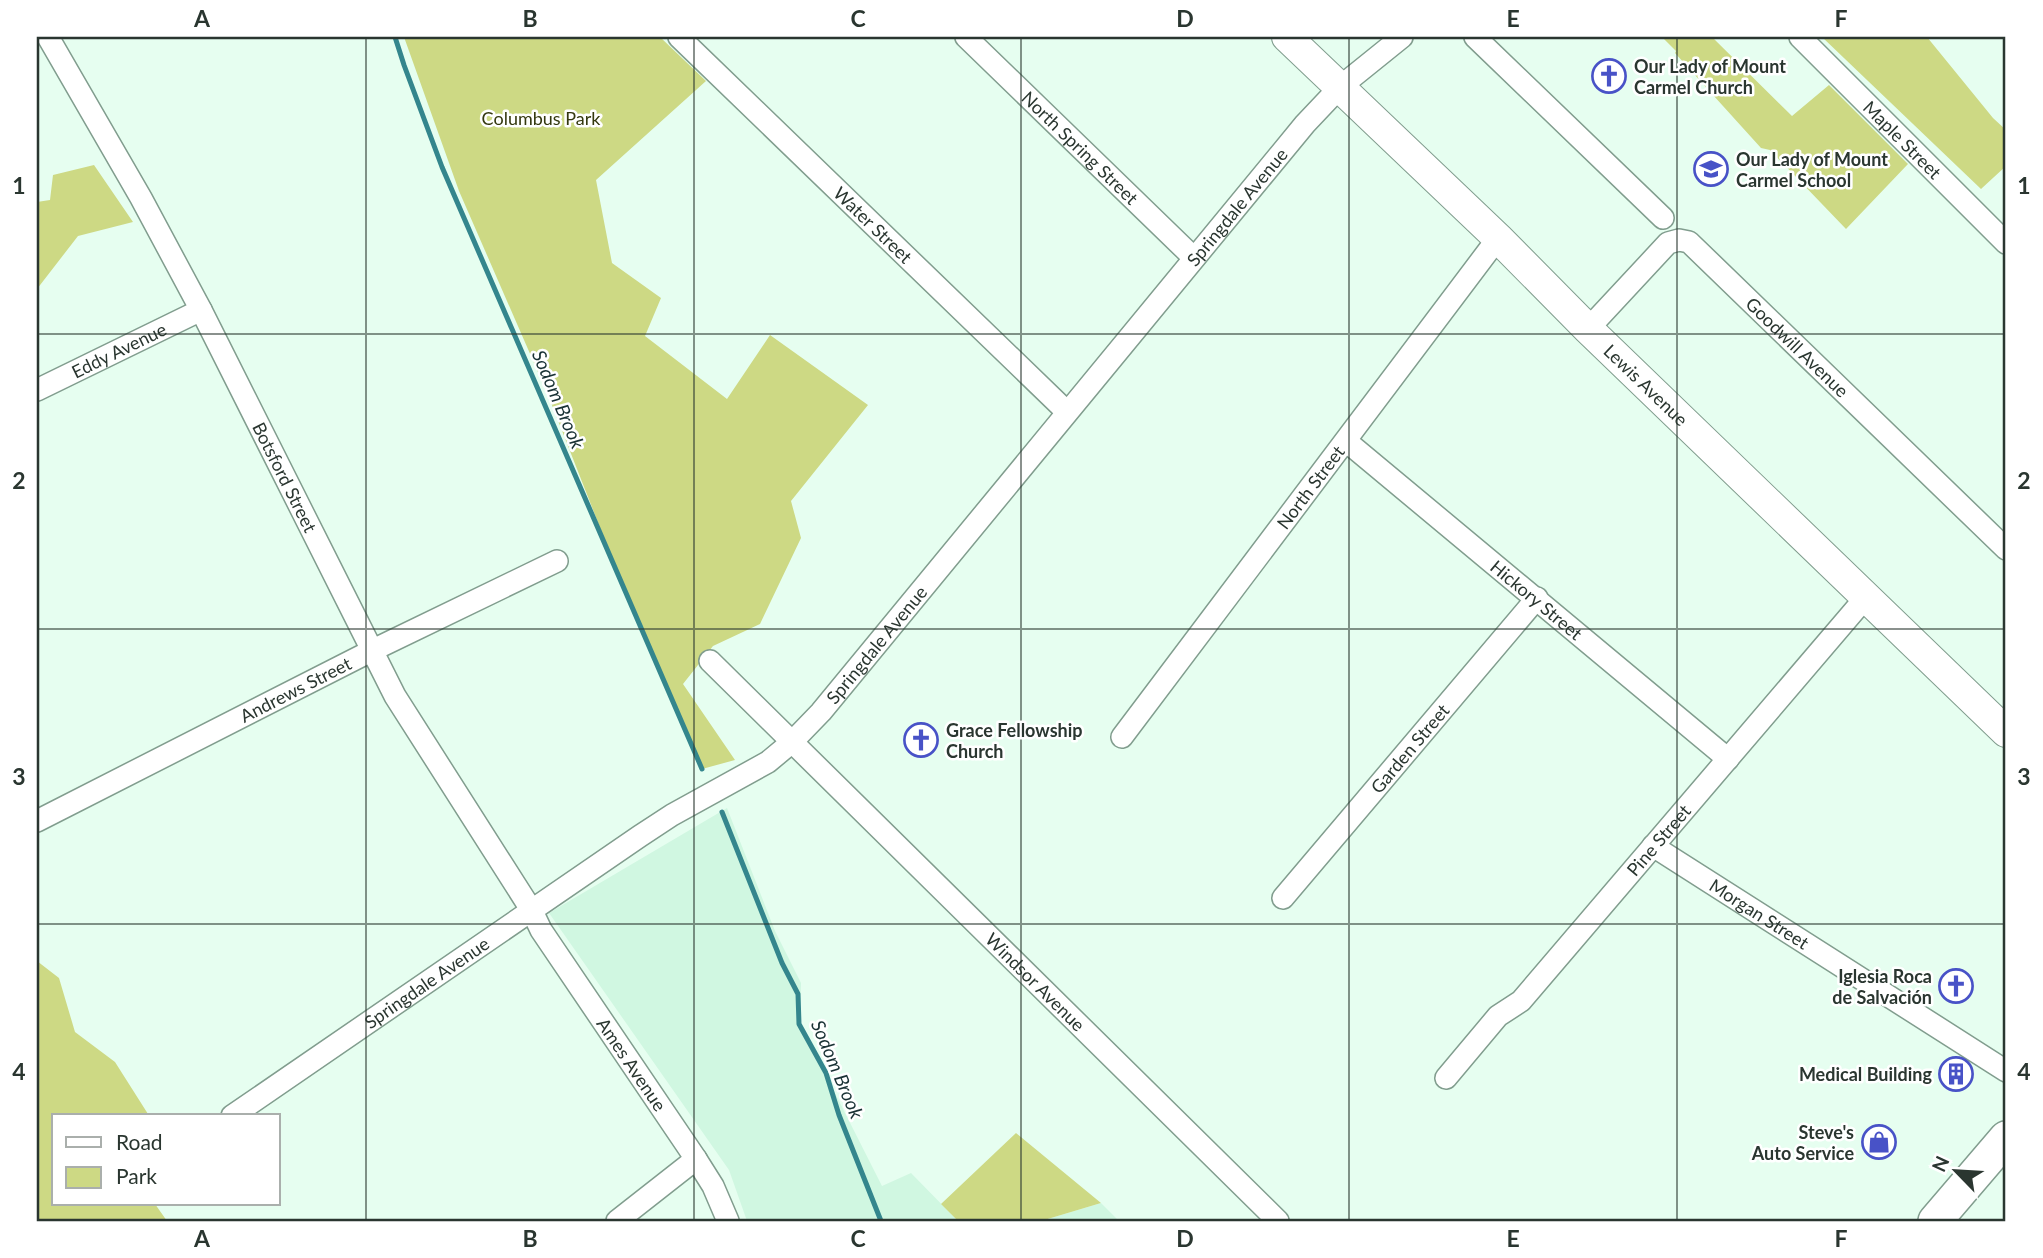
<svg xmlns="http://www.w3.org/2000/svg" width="2043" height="1258" viewBox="0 0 2043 1258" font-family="Lato,sans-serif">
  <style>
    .built { fill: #d0f7e1 }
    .green { fill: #cdd984 }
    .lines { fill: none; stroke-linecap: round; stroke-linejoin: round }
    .stream { stroke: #34868d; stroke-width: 5 }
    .minor-casing { stroke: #819d8e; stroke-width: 24 }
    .secondary-casing { stroke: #819d8e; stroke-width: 32 }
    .primary-casing { stroke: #819d8e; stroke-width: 36 }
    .minor { stroke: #fff; stroke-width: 21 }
    .secondary { stroke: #fff; stroke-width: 30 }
    .primary { stroke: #fff; stroke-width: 33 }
    .grid { fill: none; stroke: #2a3630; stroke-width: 2; stroke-opacity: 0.55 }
    .labels { text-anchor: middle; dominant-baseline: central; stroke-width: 5; stroke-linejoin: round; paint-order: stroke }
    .poi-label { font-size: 18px; font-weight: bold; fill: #2a3630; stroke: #fff; text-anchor: start }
    .park-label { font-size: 18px; fill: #34380f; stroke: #fff }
    .street-label { font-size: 18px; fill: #2a3630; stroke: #fff }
    .water-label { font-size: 19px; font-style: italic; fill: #193134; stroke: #fff }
    .neatline { fill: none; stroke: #2a3630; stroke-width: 2.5 }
    .grid-label { font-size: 23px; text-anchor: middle; font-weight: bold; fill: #2a3630 }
  </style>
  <rect width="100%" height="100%" fill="#e6fef0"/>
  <path class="built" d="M727 808 775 931 801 983 800 1024 882 1186 911 1173 958 1221H747L729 1170 549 913Z
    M1101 1203 1119 1221H1041Z"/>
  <path class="green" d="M404 37H660L706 81 596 180 612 263 661 298 645 336 727 399 770 335 868 405 791 501 801 538 760 624 713 646 683 684 735 760 702 769 628 599 548 395 459 191Z
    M1662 37H1712L1792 116 1829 85 1908 164 1846 229 1770 150 1761 148 1675 53 1676 51Z
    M1822 37H1927L1993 118 2006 130V166L1981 189Z
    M94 165 133 222 78 236 37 289V202L50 200 53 175Z
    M37 961 59 978 75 1032 115 1062 148 1114V1116H54V1204H155L167 1221H37Z
    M1016 1133 1101 1203 1041 1221H958L941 1204Z"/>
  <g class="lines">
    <path class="stream" d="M395 37 404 65 442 167 702 769
      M722 812 782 963 798 994 799 1024 826 1073 839 1115 881 1221"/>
    <g class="minor-casing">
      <g id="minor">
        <path id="s1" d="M48 37 141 198 201 310 395 696 532 911 541 930 696 1159 713 1186 728 1221"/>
        <path id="s2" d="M679 37 1067 412"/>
        <path id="s3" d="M966 37 1194 258"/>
        <path d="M1475 37 1663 218"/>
        <path id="s4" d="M1800 37 2006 243"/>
        <path id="s5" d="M1588 329 1668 243 1679 240 1689 242 2006 549"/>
        <path id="s6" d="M37 390 201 310"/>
        <path id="s7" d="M1346 441 1728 759"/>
        <path id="s8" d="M710 661 1278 1221"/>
        <path id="s9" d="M1122 737 1498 238"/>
        <path id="s10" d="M37 821 371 651 557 561"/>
        <path id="s11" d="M1653 846 2006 1071"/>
        <path id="s12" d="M1283 898 1537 598"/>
        <path id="s13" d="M1446 1078 1498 1016 1521 1001 1866 597"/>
        <path id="s14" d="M232 1116 640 836 672 815 768 762 792 742 821 712 1305 124 1340 87 1402 37"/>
        <path d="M617 1221 696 1159"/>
      </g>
    </g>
    <g class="secondary-casing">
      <g id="secondary">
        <path id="s15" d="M1287 37 1498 238 1588 329 2006 732"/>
      </g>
    </g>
    <g class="primary-casing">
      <path id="primary" d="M1935 1221 2006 1138"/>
    </g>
    <use href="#minor" class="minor"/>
    <use href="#secondary" class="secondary"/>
    <use href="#primary" class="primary"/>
  </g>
  <path class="grid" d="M366 37V1221M694 37V1221M1021 37V1221M1349 37V1221M1677 37V1221M37 334H2006M37 629H2006M37 924H2006"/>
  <defs>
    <g id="church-ring" transform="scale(1.75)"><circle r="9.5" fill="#fff" stroke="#4852c7" stroke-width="1.5"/><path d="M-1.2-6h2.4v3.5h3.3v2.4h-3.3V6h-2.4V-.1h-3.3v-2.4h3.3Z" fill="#4852c7"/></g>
    <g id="school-ring" transform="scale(1.75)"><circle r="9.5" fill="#fff" stroke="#4852c7" stroke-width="1.5"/><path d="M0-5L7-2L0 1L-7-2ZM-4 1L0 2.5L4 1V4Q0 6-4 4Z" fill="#4852c7"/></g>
    <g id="building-ring" transform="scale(1.75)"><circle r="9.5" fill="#fff" stroke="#4852c7" stroke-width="1.5"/><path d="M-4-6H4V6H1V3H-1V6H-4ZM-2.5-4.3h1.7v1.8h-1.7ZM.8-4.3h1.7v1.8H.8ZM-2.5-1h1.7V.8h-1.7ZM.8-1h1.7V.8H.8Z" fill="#4852c7"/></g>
    <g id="shop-ring" transform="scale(1.75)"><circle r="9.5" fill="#fff" stroke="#4852c7" stroke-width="1.5"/><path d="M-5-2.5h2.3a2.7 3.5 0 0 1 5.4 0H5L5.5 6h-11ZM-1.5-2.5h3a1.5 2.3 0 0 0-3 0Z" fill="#4852c7"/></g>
  </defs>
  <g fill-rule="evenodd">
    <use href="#church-ring" x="1609" y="76"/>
    <use href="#school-ring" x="1711" y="169"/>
    <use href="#church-ring" x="921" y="740"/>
    <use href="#church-ring" x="1956" y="986"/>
    <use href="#building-ring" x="1956" y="1074"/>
    <use href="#shop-ring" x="1879" y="1142"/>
  </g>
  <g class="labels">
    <g class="poi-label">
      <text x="1634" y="66">Our Lady of Mount<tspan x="1634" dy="21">Carmel Church</tspan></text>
      <text x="1736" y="159">Our Lady of Mount<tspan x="1736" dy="21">Carmel School</tspan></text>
      <text x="946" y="730">Grace Fellowship<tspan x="946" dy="21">Church</tspan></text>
      <text x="1932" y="976" text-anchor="end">Iglesia Roca<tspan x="1932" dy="21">de Salvación</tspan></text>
      <text x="1932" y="1074" text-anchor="end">Medical Building</text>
      <text x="1854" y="1132" text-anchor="end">Steve's<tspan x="1854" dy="21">Auto Service</tspan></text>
    </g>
    <g class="park-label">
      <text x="541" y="118">Columbus Park</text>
    </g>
    <g class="street-label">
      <text stroke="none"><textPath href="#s4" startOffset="145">Maple Street</textPath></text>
      <text stroke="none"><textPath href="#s3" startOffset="159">North Spring Street</textPath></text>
      <text stroke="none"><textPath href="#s14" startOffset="1370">Springdale Avenue</textPath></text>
      <text stroke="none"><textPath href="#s2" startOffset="270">Water Street</textPath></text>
      <text stroke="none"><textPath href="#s5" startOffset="290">Goodwill Avenue</textPath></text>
      <text stroke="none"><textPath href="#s6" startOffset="91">Eddy Avenue</textPath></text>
      <text stroke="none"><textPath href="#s15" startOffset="500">Lewis Avenue</textPath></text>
      <text stroke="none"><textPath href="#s1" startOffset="500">Botsford Street</textPath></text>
      <text stroke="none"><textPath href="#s9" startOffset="313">North Street</textPath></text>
      <text stroke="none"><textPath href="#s7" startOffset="248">Hickory Street</textPath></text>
      <text stroke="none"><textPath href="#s14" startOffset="803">Springdale Avenue</textPath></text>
      <text stroke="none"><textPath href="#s10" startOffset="290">Andrews Street</textPath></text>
      <text stroke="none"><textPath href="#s12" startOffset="196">Garden Street</textPath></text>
      <text stroke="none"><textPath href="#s13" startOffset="320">Pine Street</textPath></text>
      <text stroke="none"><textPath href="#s11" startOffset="126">Morgan Street</textPath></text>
      <text stroke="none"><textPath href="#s8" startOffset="457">Windsor Avenue</textPath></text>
      <text stroke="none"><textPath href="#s14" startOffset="236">Springdale Avenue</textPath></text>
      <text stroke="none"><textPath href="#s1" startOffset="1183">Ames Avenue</textPath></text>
    </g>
    <g class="water-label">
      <text transform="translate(559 399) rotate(67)">Sodom Brook</text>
      <text transform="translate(838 1069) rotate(67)">Sodom Brook</text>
    </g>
  </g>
  <rect width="2043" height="1258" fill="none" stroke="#ffffff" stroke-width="77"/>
  <rect x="52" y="1114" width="228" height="91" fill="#ffffff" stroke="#aaafac" stroke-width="2"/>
  <rect x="66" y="1137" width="35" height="10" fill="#ffffff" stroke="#aaafac" stroke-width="2"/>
  <text x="116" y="1150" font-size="21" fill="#2a3630">Road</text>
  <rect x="66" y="1167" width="35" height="21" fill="#cdd984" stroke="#aaafac" stroke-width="2"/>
  <text x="116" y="1184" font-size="21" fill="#2a3630">Park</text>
  <g transform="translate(1956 1171) rotate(295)" stroke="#ffffff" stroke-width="5" paint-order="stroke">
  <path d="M0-5L12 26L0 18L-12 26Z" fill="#2a3630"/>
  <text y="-10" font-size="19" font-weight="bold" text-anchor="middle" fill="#2a3630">N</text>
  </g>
  <rect x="38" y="38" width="1966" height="1182" class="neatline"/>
  <g class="grid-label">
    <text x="202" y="27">A</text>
    <text x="530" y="27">B</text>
    <text x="858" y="27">C</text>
    <text x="1185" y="27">D</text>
    <text x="1513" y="27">E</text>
    <text x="1841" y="27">F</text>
    <text x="19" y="194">1</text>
    <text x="2024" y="194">1</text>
    <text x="19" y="489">2</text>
    <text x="2024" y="489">2</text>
    <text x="19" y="785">3</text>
    <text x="2024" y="785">3</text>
    <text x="19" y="1080">4</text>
    <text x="2024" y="1080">4</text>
    <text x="202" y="1247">A</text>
    <text x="530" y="1247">B</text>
    <text x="858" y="1247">C</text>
    <text x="1185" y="1247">D</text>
    <text x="1513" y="1247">E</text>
    <text x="1841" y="1247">F</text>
  </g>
</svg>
